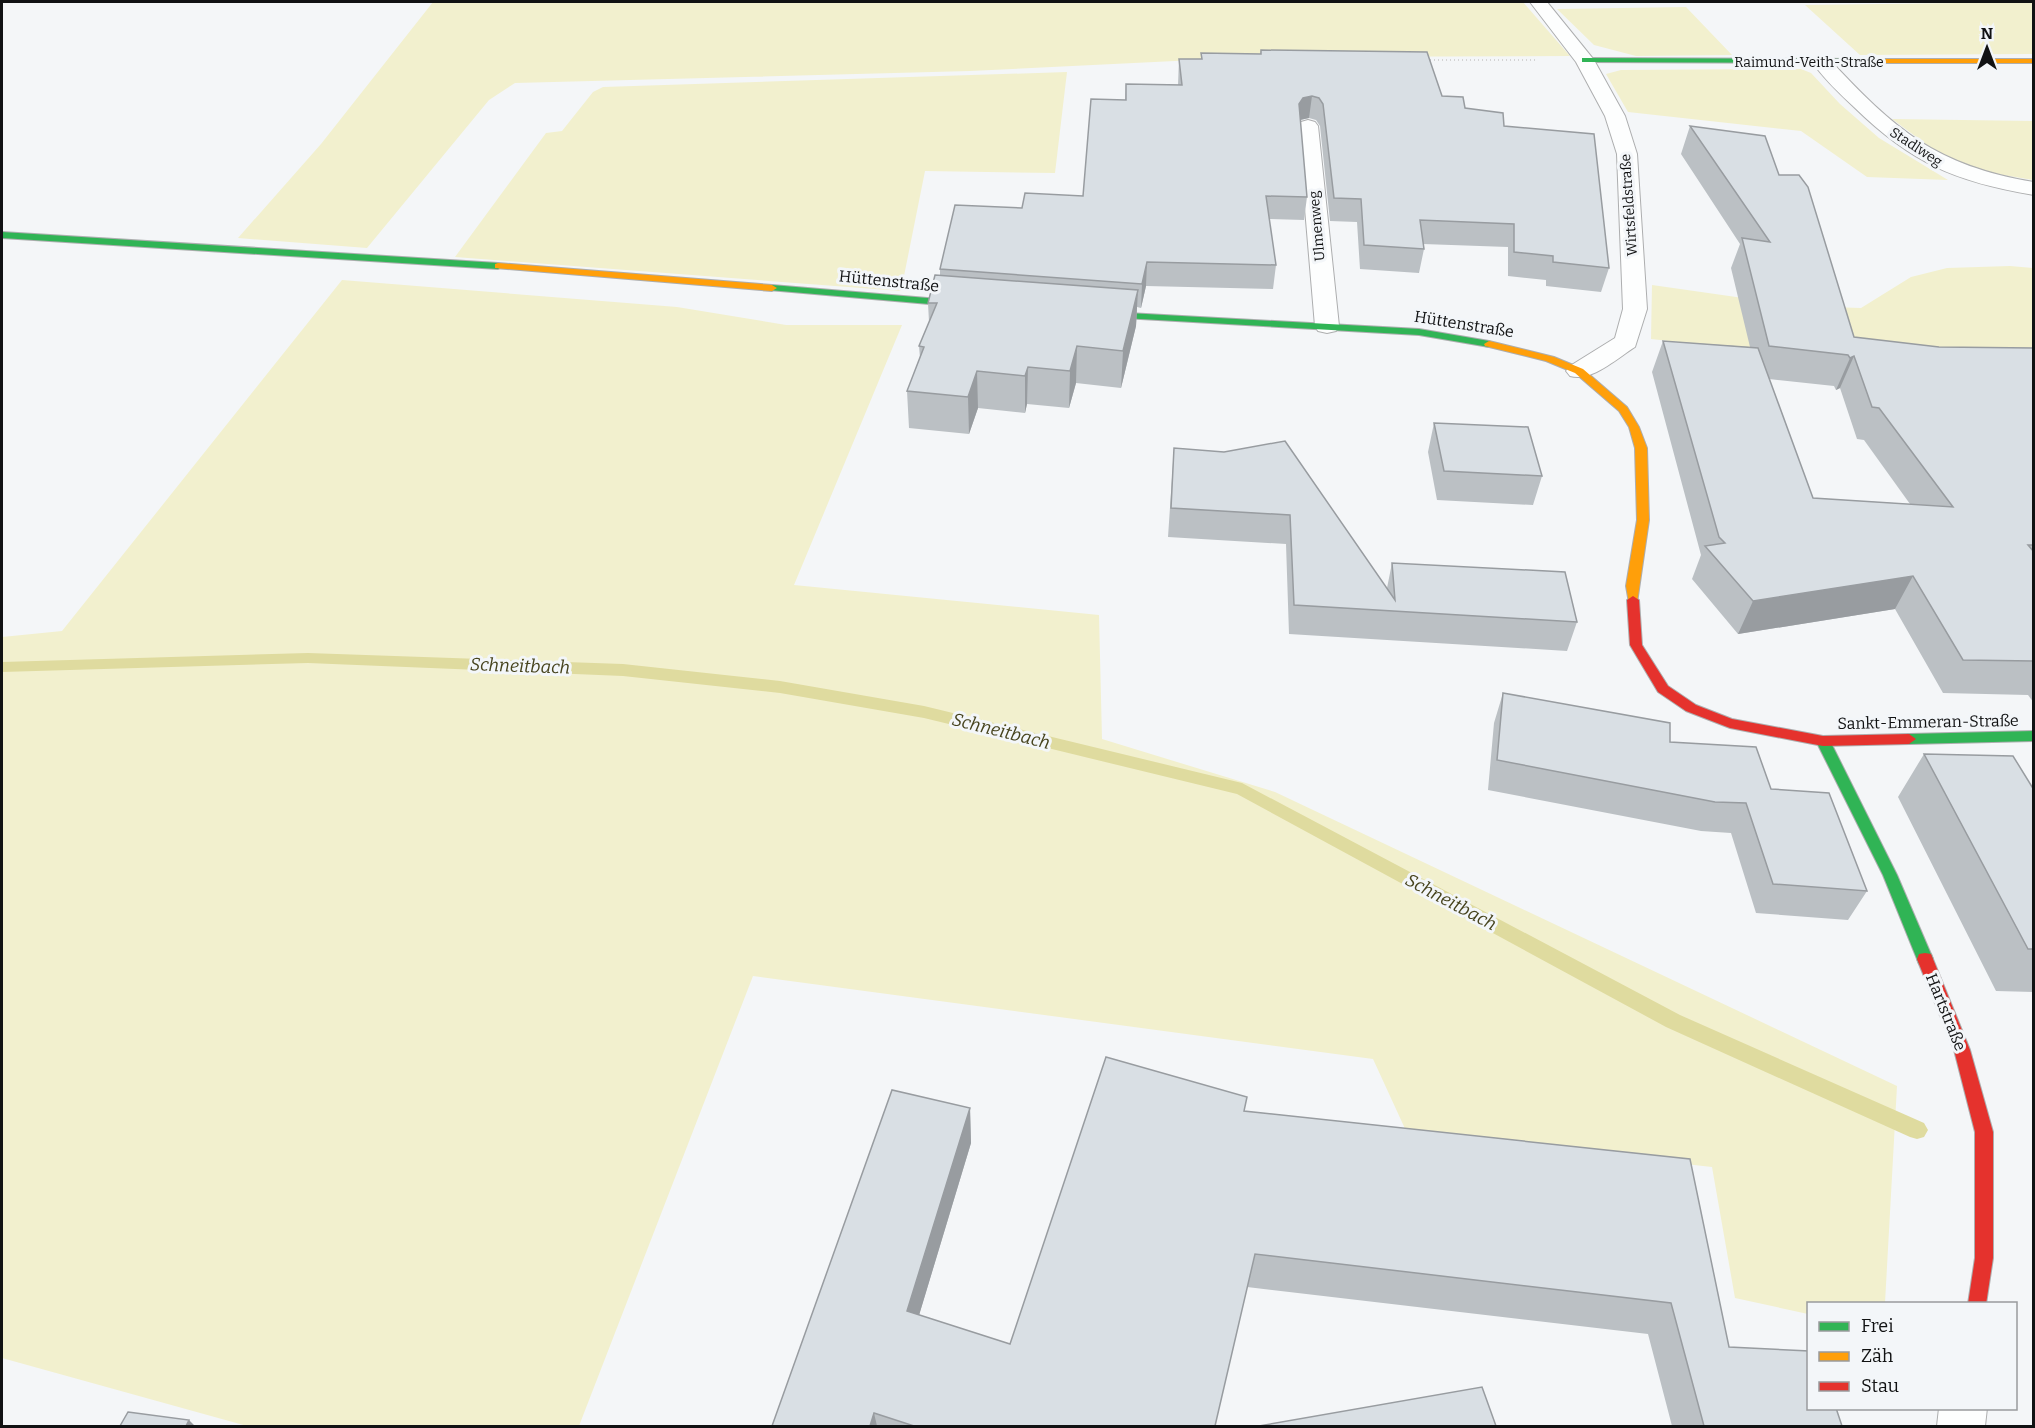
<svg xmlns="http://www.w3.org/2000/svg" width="2035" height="1428" viewBox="0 0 2035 1428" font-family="Bitter,serif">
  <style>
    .green { fill: #f2f0ce }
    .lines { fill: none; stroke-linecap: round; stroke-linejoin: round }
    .stream { fill: #dfdb9f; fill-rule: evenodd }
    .street-casing { stroke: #adaeaf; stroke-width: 2 }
    .fast-casing { stroke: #adaeaf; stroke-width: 2 }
    .slow-casing { stroke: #adaeaf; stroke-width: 2 }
    .jam-casing { stroke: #adaeaf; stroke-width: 2 }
    .path { stroke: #d4d4d4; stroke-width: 2; stroke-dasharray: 1 3; stroke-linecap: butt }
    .street { fill: #fdfefe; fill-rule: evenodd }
    .fast { fill: #30b455; fill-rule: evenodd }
    .slow { fill: #ff9f0a; fill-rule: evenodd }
    .jam { fill: #e5322d; fill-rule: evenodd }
    .wall { fill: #bbc0c4; fill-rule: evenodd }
    .shaded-wall { fill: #989ca0 }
    .building { fill: #d9dfe4; stroke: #989ca0; stroke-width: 1.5 }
    .labels { text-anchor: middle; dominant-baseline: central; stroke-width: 6; stroke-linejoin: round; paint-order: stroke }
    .far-street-label { font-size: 14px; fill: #111213; stroke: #f3f6f9 }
    .street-label { font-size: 16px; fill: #111213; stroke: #f3f6f9 }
    .water-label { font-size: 18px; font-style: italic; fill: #46431d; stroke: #f3f6f9 }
  </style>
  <rect width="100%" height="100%" fill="#f4f6f8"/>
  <path class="green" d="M433 2H1523L1570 56 1257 57 970 71 515 83 489 100 367 248 238 238 321 144Z
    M2033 2V54L1860 55 1805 5Z
    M1686 7 1732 55 1636 56 1594 45 1557 9Z
    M1801 69 1811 73 1840 104 1879 138 1948 180 1867 177 1801 131 1628 112 1606 74 1621 70Z
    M1067 72 1055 173 925 171 901 291 455 257 546 133 562 131 593 92 603 87Z
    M1892 119 2033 121V180L1973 170 1938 153Z
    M2010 266 2033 268V370L1906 366 1651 339 1652 285 1799 306 1861 308 1911 277 1947 268Z
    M342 280 677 307 786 325H902L794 585 1099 615 1102 739 1275 792 1897 1086 1885 1303 1808 1304V1314L1735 1298 1712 1167 1407 1133 1373 1059 753 976 579 1426H247L2 1358V637L62 631Z"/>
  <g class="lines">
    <path class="stream" d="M308 653 623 664 780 681 924 706 1242 783 1680 1015 1924 1123 1928 1130 1924 1137 1917 1139 1910 1137 1666 1027 1237 794 924 718 780 693 623 676 308 663 2 672V662Z"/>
    <g class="street-casing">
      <path id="street" d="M1530 2H1547L1594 60 1625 116 1637 154 1647 309 1635 347C1616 359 1592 382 1570 376L1566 371 1570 366 1615 338 1623 309 1617 154 1605 116 1576 62Z
        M1822 57 1829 59C1894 129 1936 166 2034 182V195C1956 182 1911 163 1854 107 1840 94 1824 79 1813 63Z
        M1308 120 1315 122 1318 126 1339 326 1336 331 1327 333 1318 331 1315 326 1298 126 1301 122Z
        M1939 1408H1987L1985 1426H1937Z"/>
    </g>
    <g class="fast-casing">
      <path id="fast" d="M1582 58 1886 59 1890 61 1886 63 1585 62H1582Z
        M2 232 498 263 503 266 498 269 2 238Z
        M772 285 975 302 980 305 975 308 769 290V286Z
        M1092 311 1419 329 1489 341 1494 344 1489 347 1419 335 1088 316V312Z
        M2034 731V741L1909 744 1902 739 1909 734Z
        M1823 736 1830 741 1897 875 1933 959 1931 964 1925 965 1919 964 1917 959 1883 875 1816 741Z"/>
    </g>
    <g class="slow-casing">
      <path id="slow" d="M1886 59H2034V63H1883L1882 61Z
        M498 263 772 285 777 288 772 291 495 268V264Z
        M1489 341 1554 357 1583 369 1627 407 1639 427 1647 448 1649 520 1637 603H1629L1626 586 1637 520 1635 448 1629 427 1619 411 1575 373 1546 361 1485 346 1484 344Z"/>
    </g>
    <g class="jam-casing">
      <path id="jam" d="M1633 596 1639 600 1642 645 1668 686 1696 705 1732 719 1823 736 1909 734 1916 739 1909 744 1823 746 1730 728 1686 711 1658 692 1630 645 1627 600Z
        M1925 953 1931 954 1933 959 1970 1050 1993 1132V1258L1986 1304H1968L1975 1258V1132L1954 1050 1917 959 1919 954Z"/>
    </g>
    <path class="path" d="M1426 60H1535"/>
    <use href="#street" class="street"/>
    <use href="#fast" class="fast"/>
    <use href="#slow" class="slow"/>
    <use href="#jam" class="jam"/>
  </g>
  <path class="wall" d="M1261 50 1442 96 1504 126 1609 268 1601 292 1546 286V280L1508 276V247L1423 244 1424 249 1419 273 1360 269 1357 222 1330 221 1320 126 1316 120 1309 118 1300 120 1307 197 1304 220 1269 219 1276 265 1273 289 1146 286 1141 308 1137 307 1136 326 1121 388 1076 383 1069 408 1027 404 1025 413 978 408 969 434 909 428 907 391 920 358 919 346 929 322 928 303 940 275V269L1022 208 1083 196 1125 100 1126 84 1178 85 1179 59H1201V53L1260 54Z
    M1690 126 1779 175 1854 337 1939 347 2034 348V703L2028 695 1943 693 1895 609 1738 634 1692 579 1701 555 1652 372 1663 341 1750 347 1731 268 1740 244 1681 154ZM1769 379 1834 386 1836 390 1840 388 1857 439 1864 440 1910 504 1813 498Z
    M1434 423 1542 476 1533 505 1437 500 1428 452Z
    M1174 448 1224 452 1387 588 1392 563 1577 622 1567 651 1289 634 1286 544 1168 537Z
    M1503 693 1670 742 1771 789 1867 891 1848 920 1756 913 1731 833 1701 831 1488 790 1494 723Z
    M1924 754 2034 790V992L1996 991 1898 797Z
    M1247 1097 1244 1111 1690 1159 1729 1347 1842 1426H1672L1648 1334 1247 1287 1215 1426H772L970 1108 971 1143 919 1315 1010 1344Z"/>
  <path class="shaded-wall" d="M1312 96 1309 118 1300 120 1299 104 1303 98Z
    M1147 262 1146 286 1141 308 1142 284Z
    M1138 290 1136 326 1121 388 1123 351Z
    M1077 346 1076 383 1069 408 1070 371Z
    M1854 356 1840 388 1836 390 1850 358Z
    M1028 367 1027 404 1025 413V376Z
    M977 371 978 408 969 434 968 397Z
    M1913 576 1895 609 1738 634 1753 601Z
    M970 1108 971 1143 911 1342 907 1311Z
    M874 1413 877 1426H870Z
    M189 1420 195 1426H186Z"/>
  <path class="building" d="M1261 50 1427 52 1442 96 1463 97 1465 108 1503 113 1504 126 1594 134 1609 268 1553 262V256L1514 252V224L1420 220 1424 249 1364 245 1361 199 1334 198 1323 104 1319 98 1312 96 1303 98 1299 104 1307 197 1266 196 1276 265 1147 262 1142 284 940 269 955 205 1022 208 1025 193 1083 196 1091 99 1126 100V84L1182 85 1179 59H1202L1201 53 1261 54Z
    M1690 126 1765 136 1779 175H1799L1808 187 1854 337 1939 347 2034 348V545H2028L2034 552V661L1963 660 1913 576 1753 601 1705 546 1725 543 1719 537 1663 341 1758 348 1813 498 1953 507 1879 408 1872 407 1854 356 1850 358 1848 355 1769 346 1742 238 1770 242Z
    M935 275 1138 290 1123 351 1077 346 1070 371 1028 367 1025 376 977 371 968 397 907 391 924 347 919 346 937 303H928Z
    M1434 423 1528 427 1542 476 1444 471Z
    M1285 441 1395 600 1392 563 1565 572 1577 622 1294 605 1290 515 1171 508 1174 448 1224 452Z
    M1503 693 1670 723V742L1756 747 1771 789 1829 793 1867 891 1773 884 1746 803 1715 802 1497 760Z
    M1924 754 2013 756 2034 790V949H2028Z
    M1106 1057 1247 1097 1244 1111 1690 1159 1729 1347 1809 1351V1408H1836L1842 1426H1704L1671 1303 1255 1254 1215 1426H914L874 1413 870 1426H772L892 1090 970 1108 907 1311 1010 1344Z
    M1482 1387 1496 1426H1259Z
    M128 1412 189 1420 186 1426H120Z"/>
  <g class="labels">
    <g class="far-street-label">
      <text x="1809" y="62">Raimund-Veith-Straße</text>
      <text transform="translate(1916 147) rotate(33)">Stadlweg</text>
      <text transform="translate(1629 205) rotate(-94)">Wirtsfeldstraße</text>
      <text transform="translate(1317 226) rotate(-95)">Ulmenweg</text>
    </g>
    <g class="street-label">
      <text transform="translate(889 281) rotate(6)">Hüttenstraße</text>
      <text transform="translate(1464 324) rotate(9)">Hüttenstraße</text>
      <text transform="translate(1928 722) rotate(-1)">Sankt-Emmeran-Straße</text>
      <text transform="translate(1946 1012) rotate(68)">Hartstraße</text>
    </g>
    <g class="water-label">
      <text transform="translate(520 666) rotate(2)">Schneitbach</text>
      <text transform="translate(1001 731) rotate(14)">Schneitbach</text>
      <text transform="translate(1451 902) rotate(28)">Schneitbach</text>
    </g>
  </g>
  <rect width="2035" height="1428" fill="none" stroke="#111213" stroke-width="6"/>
  <rect x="1807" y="1302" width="210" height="108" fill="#f3f6f9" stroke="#999b9d" stroke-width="1.5"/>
  <rect x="1819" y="1322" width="30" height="9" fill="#30b455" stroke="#999b9d" stroke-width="1.5"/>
  <text x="1861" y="1332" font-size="18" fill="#111213">Frei</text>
  <rect x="1819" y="1352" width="30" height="9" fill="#ff9f0a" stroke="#999b9d" stroke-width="1.5"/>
  <text x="1861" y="1362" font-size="18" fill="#111213">Zäh</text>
  <rect x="1819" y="1382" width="30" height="9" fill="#e5322d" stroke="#999b9d" stroke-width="1.5"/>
  <text x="1861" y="1392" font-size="18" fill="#111213">Stau</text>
  <g transform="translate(1987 48)" stroke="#f3f6f9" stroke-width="4.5" paint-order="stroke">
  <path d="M0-4.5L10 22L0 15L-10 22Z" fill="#111213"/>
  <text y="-9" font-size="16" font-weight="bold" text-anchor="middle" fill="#111213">N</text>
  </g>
</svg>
